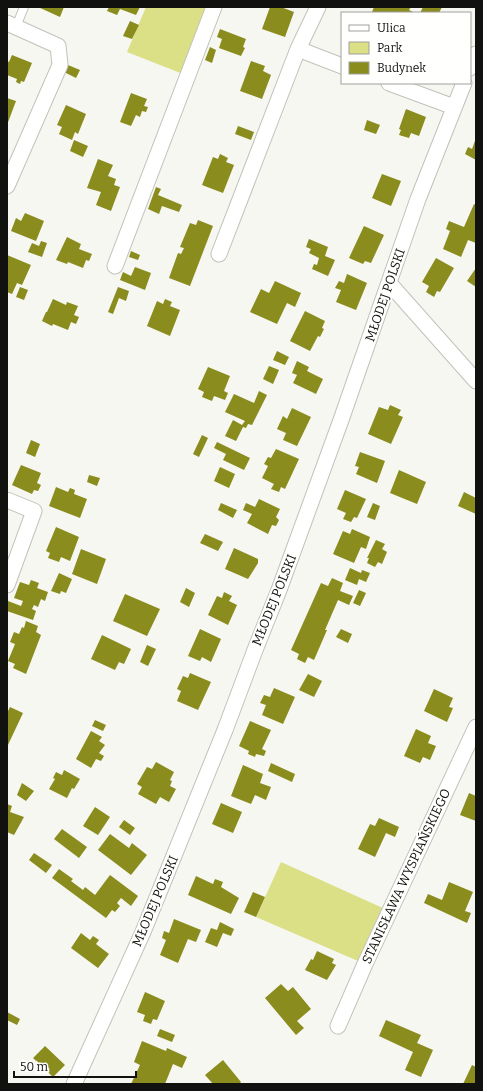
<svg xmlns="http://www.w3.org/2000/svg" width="483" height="1091" viewBox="0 0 483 1091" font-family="Bitter,serif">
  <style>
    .green { fill: #dbdf85 }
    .building { fill: #8a8c1e }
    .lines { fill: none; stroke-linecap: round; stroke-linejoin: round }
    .lane-casing { stroke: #c2c2bc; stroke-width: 10 }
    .street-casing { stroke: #c2c2bc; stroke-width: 17 }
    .lane { stroke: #fff; stroke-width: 8 }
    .street { stroke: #fff; stroke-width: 15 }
    .labels { text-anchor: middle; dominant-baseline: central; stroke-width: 4; stroke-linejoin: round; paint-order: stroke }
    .street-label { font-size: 13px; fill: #11120f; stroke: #fffffe }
  </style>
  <rect width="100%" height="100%" fill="#f6f7f0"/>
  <path class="green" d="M146 7H212L188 76 127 52Z
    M281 862 396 914 372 967 256 917Z"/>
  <path class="building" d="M38 7H64L60 17Z
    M109 7H140L136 15 120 9 117 15 107 11Z
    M270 7H281L294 12 285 37 262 29Z
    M374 7H411L409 10 415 13H375L372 12Z
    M423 7H442L439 13H420Z
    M130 21 139 25 132 39 123 36Z
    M220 29 246 39 243 47 245 48 241 56 219 48 222 39 217 37Z
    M210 47 216 50 212 63 205 60Z
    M12 55 32 63 24 82 21 81 20 84 16 82 17 79 7 75V61L9 62Z
    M251 61 265 66 263 71 271 75 262 99 240 91Z
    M68 65 80 70 76 78 64 72Z
    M131 93 147 99 144 106 148 107 146 112 142 111 140 117 136 115 131 126 120 122Z
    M7 98 16 101 7 125Z
    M66 105 86 114 78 134 75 132 72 140 59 134 62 127 57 125Z
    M406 109 426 117 419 136 411 133 409 138 399 135 401 130 399 129Z
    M367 120 380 125 376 134 364 130Z
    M238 126 254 132 251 140 235 134Z
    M476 138V160L465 154 468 147 472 149Z
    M74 140 88 146 83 157 70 151Z
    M220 154 228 158 226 162 234 165 223 193 202 185 213 157 218 159Z
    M98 159 113 165 108 176 116 179 114 185 120 187 111 211 96 205 101 192 87 188Z
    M382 174 401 181 391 206 372 198Z
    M156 187 161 189 158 195 182 205 179 212 162 206 159 214 148 209Z
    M474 204 476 205V243L468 240 461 257 443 249 450 231 446 229 449 221 464 227Z
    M25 213 44 221 36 241 11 231 16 218 21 221Z
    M198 220 213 226 190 286 169 278 178 253 181 254 184 248 180 247 190 223 196 225Z
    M364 226 384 235 371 263 365 261 363 264 349 258Z
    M67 237 81 244 79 249 92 254 89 261 86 260 83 268 68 262 67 264 56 260Z
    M309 239 328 247 325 256 335 260 328 276 312 269 314 264 317 265 319 258 309 253 311 249 306 247Z
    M41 241 47 243 42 257 28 252 32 243 39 246Z
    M131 251 140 255 138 260 129 257Z
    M7 255 31 265 22 285 17 283 12 294 7 292Z
    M436 258 454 268 440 292 437 291 434 297 426 292 429 286 422 282Z
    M135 267 151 273 145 290 120 280 123 272 131 276Z
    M476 268V287L467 281Z
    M347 274 367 283 356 310 336 302 341 290 335 288 339 281 344 283Z
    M275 281 301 293 295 307 287 303 277 324 250 312 261 289 269 293Z
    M20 287 28 290 24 300 16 297Z
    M118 287 129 291 126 301 119 298 113 314 108 312Z
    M53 299 66 305 67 302 78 306 74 315 79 317 76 324 71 322 68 330 53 324 52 326 42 321 46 312H47Z
    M165 299 172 302 170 306 180 310 170 336 147 326 157 301 163 304Z
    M305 311 325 321 322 328 324 329 320 337 318 336 310 351 290 341Z
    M277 351 289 357 285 365 273 360Z
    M297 361 309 367 307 371 323 379 316 394 293 383 297 375 292 373Z
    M269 366 279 370 273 384 263 379Z
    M208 367 230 376 224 391 228 393 225 400 214 396 212 401 202 397 204 392 198 389Z
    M259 391 267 395 252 425 248 424 246 428 243 427 236 441 225 436 233 420 242 425 245 421 225 412 234 394 254 403Z
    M390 405 401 410 398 415 403 417 391 444 368 434 379 407 388 410Z
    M292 408 311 417 297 446 283 440 286 433 277 429 283 416 287 419Z
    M202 435 208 438 199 457 193 454Z
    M31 440 40 444 35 457 26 453Z
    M217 442 250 458 244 470 223 460 226 454 214 448Z
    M276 449 299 459 285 489 281 487 279 492 271 489 274 484 262 478 268 466 264 464 268 457 271 458Z
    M360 452 385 461 377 483 356 474 359 467 355 466Z
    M21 465 41 473 37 483 41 485 38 491 34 490 32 494 12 485Z
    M220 467 235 474 229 488 214 481Z
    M399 470 426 482 417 504 390 493Z
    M89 475 100 478 97 486 87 482Z
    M56 487 68 492 70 488 75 490 74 494 87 499 80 518 49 506Z
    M345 490 366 499 357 518 354 517 351 522 343 519 346 513 337 509Z
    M464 492 476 498V514L458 506Z
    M259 499 280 509 276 517 279 520 276 526 272 525 268 534 247 523 252 514 243 510 246 503 255 507Z
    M221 503 237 510 233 518 218 510Z
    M373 503 380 506 375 520 367 517Z
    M56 527 79 537 70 561 61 557 59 562 48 558 50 553 46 551Z
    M352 529 370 537 366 549 361 547 354 563 333 554 343 531 350 534Z
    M205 534 223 542 218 551 200 543Z
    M376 540 385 544 382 549 387 552 382 564 378 562 375 567 367 563 369 558H367Z
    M234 548 258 559V563L248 579 225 569Z
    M81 549 106 559 97 584 72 574Z
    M350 568 361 573 362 570 370 573 366 582 359 579 357 585 345 580Z
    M59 573 72 579 66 593 61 591 60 594 51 591Z
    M332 578 343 583 340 591 353 596 349 605 338 600 325 630H327L314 660 308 657 305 663 297 659 299 654 291 650 321 583 328 586Z
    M31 580 39 583 37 588 48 592 45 601 41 599 38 607 34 605 32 609 36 611 33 620 7 611 8 601 21 606 23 601 14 598 20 582 29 585Z
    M186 588 195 593 189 607 180 602Z
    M359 590 366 593 360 606 353 603Z
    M224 592 232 596 229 601 237 605 228 625 208 615 217 596 222 598Z
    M125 594 160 609 147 636 113 621Z
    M26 621 38 626 36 632 41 635 26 674 13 668 15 664 8 661 15 644 10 642 14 632 19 634 22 627 24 628Z
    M200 629 221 639 211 662 202 657 200 661 188 656Z
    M341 629 352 634 348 643 336 637Z
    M102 635 131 649 124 664 119 662 115 670 91 659Z
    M147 645 156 649 148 666 140 662Z
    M190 673 211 682 198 710 177 701 181 691 177 689 183 676 188 678Z
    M308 674 322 681 314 697 299 690Z
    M274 688 295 697 283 724 262 715 266 705 260 703 264 695 270 697Z
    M434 689 453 698 449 707 453 708 447 722 424 711Z
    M10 707 23 713 7 747V713Z
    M95 720 106 725 103 731 92 726Z
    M250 721 271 730 262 749 266 751 264 756 256 754 255 757 248 754 249 751 239 746Z
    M416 729 431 736 428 743 436 746 430 760 423 757 420 763 404 756Z
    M91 731 102 737 99 741 105 745 99 753 104 756 101 761 96 759 91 768 76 759Z
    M156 762 174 772 170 780 172 781 170 786 176 789 169 802 160 797 156 804 138 794 142 787 137 784 147 767 152 769Z
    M271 763 295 774 292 782 268 771Z
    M243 765 263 774 260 783 271 787 266 800 255 795 251 804 231 796Z
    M64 770 80 779 74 789 72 788 67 798 49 789 55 779 53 778 56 772 62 775Z
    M22 783 34 791 26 801 17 795Z
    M469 793 476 796V821L460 815Z
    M221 803 242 812 233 833 212 824Z
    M7 804 12 806 10 812 24 817 14 835 7 832Z
    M95 807 110 817 98 835 83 826Z
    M379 818 399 827 395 837 386 833 375 857 358 849 370 824 375 826Z
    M124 820 135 828 130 835 119 827Z
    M62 829 87 847 79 858 54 839Z
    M110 834 129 848 132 843 147 855 131 875 98 850Z
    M34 853 52 865 46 873 29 860Z
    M59 869 73 879 71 881 83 890 85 887 95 895 110 875 138 896 131 906 121 898 117 903 120 906 115 912 112 910 106 918 52 878Z
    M196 876 213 884 215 879 223 882 221 887 239 898 231 914 188 895Z
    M449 882 473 892 465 911 471 913 467 923 424 903 428 894 442 900Z
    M253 892 265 897 256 917 244 912Z
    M174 919 201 930 196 942 188 939 178 963 160 955 166 940 162 938 164 931 169 933Z
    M220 922 234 929 231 936 223 933 217 947 205 942 211 928 217 930Z
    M81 933 90 940 93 936 99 940 96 944 109 954 98 968 71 948Z
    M317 951 334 959 332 963 336 965 327 980 305 970 311 959 313 960Z
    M281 984 288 991 293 987 311 1009 297 1021 304 1028 296 1035 265 998Z
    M145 992 165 1001 157 1020 153 1019 151 1024 143 1021 145 1015 137 1012Z
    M7 1012 20 1019 17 1025 7 1020Z
    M386 1020 421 1035 417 1043 433 1050 421 1077 405 1070 413 1052 379 1036Z
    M160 1029 175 1035 172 1042 157 1036Z
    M142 1041 166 1051 167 1048 187 1057 182 1068 173 1064 165 1084H131L140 1065 134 1062Z
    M45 1046 65 1065 53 1077 33 1058Z
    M223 1060 241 1082 239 1084H233L232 1083 230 1084H213L205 1075Z
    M472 1065 476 1067V1084H463Z"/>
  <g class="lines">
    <g class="lane-casing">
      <path id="lane" d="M16 27 24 7"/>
    </g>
    <g class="street-casing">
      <path id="street" d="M7 23 58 46 60 65 7 186
        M298 49 342 66
        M470 68 476 54
        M389 83 454 107
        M219 254 298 49 318 7
        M115 266 214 7
        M389 283 476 381
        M7 500 34 511 7 585
        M338 1026 365 964 476 727
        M74 1084 143 932 225 730 255 650 279 590 341 420 418 199 464 83"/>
    </g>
    <use href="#lane" class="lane"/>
    <use href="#street" class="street"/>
  </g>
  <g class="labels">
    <g class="street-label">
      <text transform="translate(385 295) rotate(-71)">MŁODEJ POLSKI</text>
      <text transform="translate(274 600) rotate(-68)">MŁODEJ POLSKI</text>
      <text transform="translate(406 876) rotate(-65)">STANISŁAWA WYSPIAŃSKIEGO</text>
      <text transform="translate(155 901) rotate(-67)">MŁODEJ POLSKI</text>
    </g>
  </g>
  <rect width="483" height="1091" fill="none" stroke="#11120f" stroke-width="16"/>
  <rect x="341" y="12" width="130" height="72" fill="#fffffe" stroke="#a0a09e"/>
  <rect x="349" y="25" width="20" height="6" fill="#ffffff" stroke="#a0a09e"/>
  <text x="377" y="32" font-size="12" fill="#11120f">Ulica</text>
  <rect x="349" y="42" width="20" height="12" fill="#dbdf85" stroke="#a0a09e"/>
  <text x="377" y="52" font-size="12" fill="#11120f">Park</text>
  <rect x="349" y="62" width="20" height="12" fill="#8a8c1e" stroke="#a0a09e"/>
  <text x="377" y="72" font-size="12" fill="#11120f">Budynek</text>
  <path d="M14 1071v6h122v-6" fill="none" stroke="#11120f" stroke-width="2"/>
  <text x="20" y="1071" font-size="12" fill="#11120f" stroke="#fffffe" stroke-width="3" paint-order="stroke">50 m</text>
</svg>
